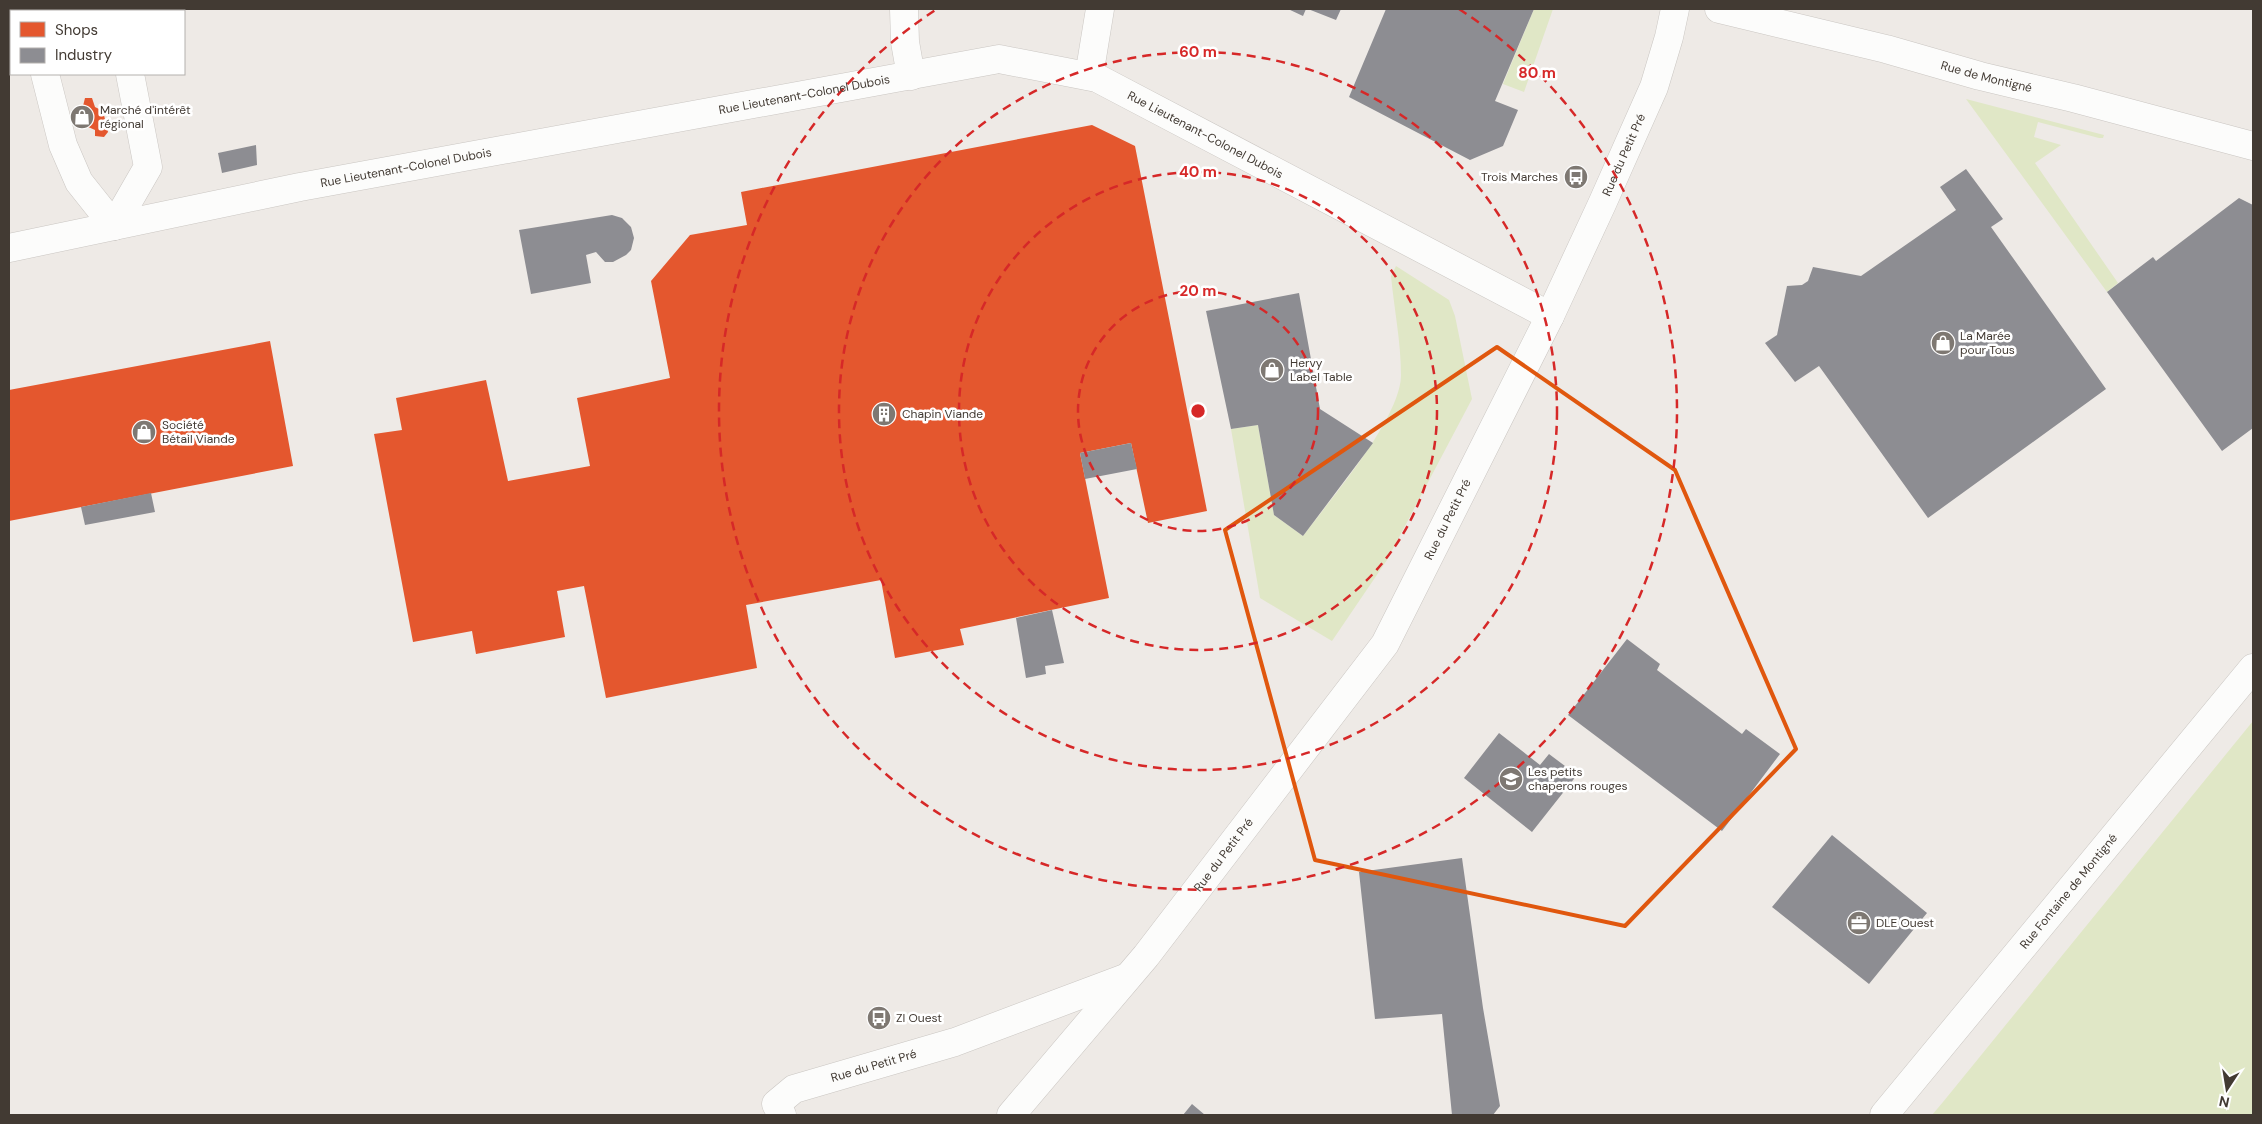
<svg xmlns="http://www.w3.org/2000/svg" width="2262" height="1124" viewBox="0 0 2262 1124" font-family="'DM Sans',sans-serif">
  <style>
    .green { fill: #e0e7c6 }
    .shops { fill: #e4572e }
    .industry { fill: #8d8d92 }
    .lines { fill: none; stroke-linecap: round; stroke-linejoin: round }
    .minor-casing { stroke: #cac6c2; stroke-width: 29 }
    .minor { stroke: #fcfcfb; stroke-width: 28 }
    .marked { fill: none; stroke: #e0570e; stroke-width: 4; stroke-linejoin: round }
    .ring { fill: none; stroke: #d62828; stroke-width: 2.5; stroke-dasharray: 9 6 }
    .labels { text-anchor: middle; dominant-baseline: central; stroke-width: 5; stroke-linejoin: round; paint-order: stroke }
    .street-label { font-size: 12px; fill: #423a33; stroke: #fff }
    .poi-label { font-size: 12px; fill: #423a33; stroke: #fff; text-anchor: start }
    .centre { fill: #d62828; stroke: #fff; stroke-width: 2.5 }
    .ring-label { font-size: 15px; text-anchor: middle; font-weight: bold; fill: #d62828; stroke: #fff; stroke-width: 5; stroke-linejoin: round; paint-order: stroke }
  </style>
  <rect width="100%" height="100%" fill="#eeeae6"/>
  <path class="green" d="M1534 9H1553L1524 92 1503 84Z
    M1966 99 2104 135 2103 138H2099L2038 122 2034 137 2061 145 2035 163 2118 283 2107 292Z
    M1396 266 1449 300 1455 316 1472 399 1387 560 1332 641 1260 598 1231 429 1258 425 1274 515 1303 536C1330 500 1401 418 1401 375 1401 342 1394 308 1391 276Z
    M2253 721V1115H1932L1943 1102Z"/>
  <path class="shops" d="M85 98H92L95 107 103 111 108 132 104 137 95 136V130L86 126 83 106Z
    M1092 125 1135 146 1207 511 1148 523 1131 443 1080 453 1109 598 960 629 964 645 895 658 881 580 746 605 757 668 606 698 584 586 557 591 565 637 476 654 472 631 413 642 374 434 402 430 396 398 486 380 508 481 590 466 577 398 670 378 651 281 690 235 747 225 741 192Z
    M270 341 293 466 9 521V390Z"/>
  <path class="industry" d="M1288 9H1306L1303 16Z
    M1308 9H1341L1336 20Z
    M1386 9H1534L1495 101 1518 110 1503 146 1470 160 1349 97Z
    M256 145 257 165 222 173 218 153Z
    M1966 169 2003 219 1991 227 2106 389 1928 518 1819 366 1795 382 1765 343 1777 335 1787 286 1802 285 1808 281 1813 267 1861 276 1956 210 1940 187Z
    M2239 198 2253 205V428L2222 451 2107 292 2153 257 2156 261Z
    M612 215 622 218 631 227 634 238 631 250 626 255 613 262H605L596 252 586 255 591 283 531 294 519 230Z
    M1299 293 1320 409 1373 443 1303 536 1274 515 1258 425 1231 429 1206 311Z
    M1131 443 1137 469 1085 479 1080 453Z
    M151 493 155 512 85 525 81 507Z
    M1052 610 1064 663 1045 666 1046 674 1026 678 1016 618Z
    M1627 639 1660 664 1657 670 1742 734 1746 729 1780 754 1722 831 1568 715Z
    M1499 733 1540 765 1549 754 1577 775 1532 832 1464 778Z
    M1832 835 1927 913 1869 984 1772 907Z
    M1462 858 1483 1008 1500 1106 1493 1115H1452L1442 1014 1375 1019 1359 872Z
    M1192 1104 1205 1115H1183Z"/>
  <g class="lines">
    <g class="minor-casing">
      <g id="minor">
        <path d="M25 9 26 11"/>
        <path d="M904 9 905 42 911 76"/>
        <path id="s1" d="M1719 9 1886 49 1980 76 2073 98 2253 146"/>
        <path d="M132 11 133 9"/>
        <path d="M45 74 63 145 79 182 114 226"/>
        <path d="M1089 76 1100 9"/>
        <path d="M114 226 148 167 130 74"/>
        <path id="s2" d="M9 248 300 187 999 59 1097 78 1550 316"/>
        <path id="s3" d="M782 1115 776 1104 794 1089 955 1042 1125 978"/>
        <path id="s4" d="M1011 1115 1146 956 1385 644 1550 316 1602 204 1654 87 1669 37 1675 9"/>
        <path id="s5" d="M1884 1115 2253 668"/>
      </g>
    </g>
    <use href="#minor" class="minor"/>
  </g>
  <path class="marked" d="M1497 347 1675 470 1796 749 1625 926 1315 860 1225 530Z"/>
  <g class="ring">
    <circle cx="1198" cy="411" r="120"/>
    <circle cx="1198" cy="411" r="239"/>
    <circle cx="1198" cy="411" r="359"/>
    <path d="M1459 9A479 479 0 1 1 937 9"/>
  </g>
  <defs>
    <g id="shop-disc" transform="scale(1.25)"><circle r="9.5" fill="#7e7872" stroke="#fff"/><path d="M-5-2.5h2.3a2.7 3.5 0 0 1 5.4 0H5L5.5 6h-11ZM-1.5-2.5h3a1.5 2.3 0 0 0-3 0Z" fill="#fff"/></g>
    <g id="bus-disc" transform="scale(1.25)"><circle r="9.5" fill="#7e7872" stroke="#fff"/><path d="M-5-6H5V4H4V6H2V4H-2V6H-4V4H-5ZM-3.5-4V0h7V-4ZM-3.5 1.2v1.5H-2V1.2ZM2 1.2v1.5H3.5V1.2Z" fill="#fff"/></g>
    <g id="building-disc" transform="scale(1.25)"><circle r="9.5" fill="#7e7872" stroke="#fff"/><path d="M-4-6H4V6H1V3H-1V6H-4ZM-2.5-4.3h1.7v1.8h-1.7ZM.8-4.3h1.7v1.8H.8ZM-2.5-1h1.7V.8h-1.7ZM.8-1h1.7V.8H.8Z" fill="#fff"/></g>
    <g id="school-disc" transform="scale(1.25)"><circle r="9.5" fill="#7e7872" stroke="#fff"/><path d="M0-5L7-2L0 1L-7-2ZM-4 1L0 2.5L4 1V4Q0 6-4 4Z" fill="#fff"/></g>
    <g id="office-disc" transform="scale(1.25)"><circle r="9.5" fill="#7e7872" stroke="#fff"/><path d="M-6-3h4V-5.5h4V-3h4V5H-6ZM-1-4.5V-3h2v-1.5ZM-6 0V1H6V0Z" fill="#fff"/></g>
  </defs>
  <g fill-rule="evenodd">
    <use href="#shop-disc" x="82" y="117"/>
    <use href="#bus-disc" x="1576" y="177"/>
    <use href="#shop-disc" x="1943" y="343"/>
    <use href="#shop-disc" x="1272" y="370"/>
    <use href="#building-disc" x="884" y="414"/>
    <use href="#shop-disc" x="144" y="432"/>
    <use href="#school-disc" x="1511" y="779"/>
    <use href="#office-disc" x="1859" y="923"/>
    <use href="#bus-disc" x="879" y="1018"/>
  </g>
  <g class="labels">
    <g class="street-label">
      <text stroke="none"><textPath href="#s1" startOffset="276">Rue de Montigné</textPath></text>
      <text stroke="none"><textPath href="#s2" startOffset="810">Rue Lieutenant-Colonel Dubois</textPath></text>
      <text stroke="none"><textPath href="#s2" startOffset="1230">Rue Lieutenant-Colonel Dubois</textPath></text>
      <text stroke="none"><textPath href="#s4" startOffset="1146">Rue du Petit Pré</textPath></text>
      <text stroke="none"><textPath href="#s2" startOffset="405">Rue Lieutenant-Colonel Dubois</textPath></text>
      <text stroke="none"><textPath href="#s4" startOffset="741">Rue du Petit Pré</textPath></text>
      <text stroke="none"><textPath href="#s4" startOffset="336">Rue du Petit Pré</textPath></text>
      <text stroke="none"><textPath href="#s5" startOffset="290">Rue Fontaine de Montigné</textPath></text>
      <text stroke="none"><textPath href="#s3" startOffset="119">Rue du Petit Pré</textPath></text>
    </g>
    <g class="poi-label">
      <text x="100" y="110">Marché d'intérêt<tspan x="100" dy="14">régional</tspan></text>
      <text x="1558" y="177" text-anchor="end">Trois Marches</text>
      <text x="1960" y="336">La Marée<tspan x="1960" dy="14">pour Tous</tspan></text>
      <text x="1290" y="363">Hervy<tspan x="1290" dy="14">Label Table</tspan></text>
      <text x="902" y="414">Chapin Viande</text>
      <text x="162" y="425">Société<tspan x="162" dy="14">Bétail Viande</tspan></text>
      <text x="1528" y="772">Les petits<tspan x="1528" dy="14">chaperons rouges</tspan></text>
      <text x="1876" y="923">DLE Ouest</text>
      <text x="896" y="1018">ZI Ouest</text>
    </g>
  </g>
  <circle cx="1198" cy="411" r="8" class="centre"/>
  <g class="ring-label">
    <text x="1198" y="57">60 m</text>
    <text x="1537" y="78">80 m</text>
    <text x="1198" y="177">40 m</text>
    <text x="1198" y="296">20 m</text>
  </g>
  <rect width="2262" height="1124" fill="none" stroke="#423a33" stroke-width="20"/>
  <rect x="10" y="10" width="175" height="65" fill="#ffffff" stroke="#b3b0ad"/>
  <rect x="20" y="22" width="25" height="15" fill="#e4572e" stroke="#b3b0ad"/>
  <text x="55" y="35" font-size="15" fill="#423a33">Shops</text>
  <rect x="20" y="48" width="25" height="15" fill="#8d8d92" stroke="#b3b0ad"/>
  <text x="55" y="60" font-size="15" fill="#423a33">Industry</text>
  <g transform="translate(2227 1089) rotate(192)" stroke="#ffffff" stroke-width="4" paint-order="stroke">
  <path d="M0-4L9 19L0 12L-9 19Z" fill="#423a33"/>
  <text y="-8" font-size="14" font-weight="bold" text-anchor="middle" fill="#423a33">N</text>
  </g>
</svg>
